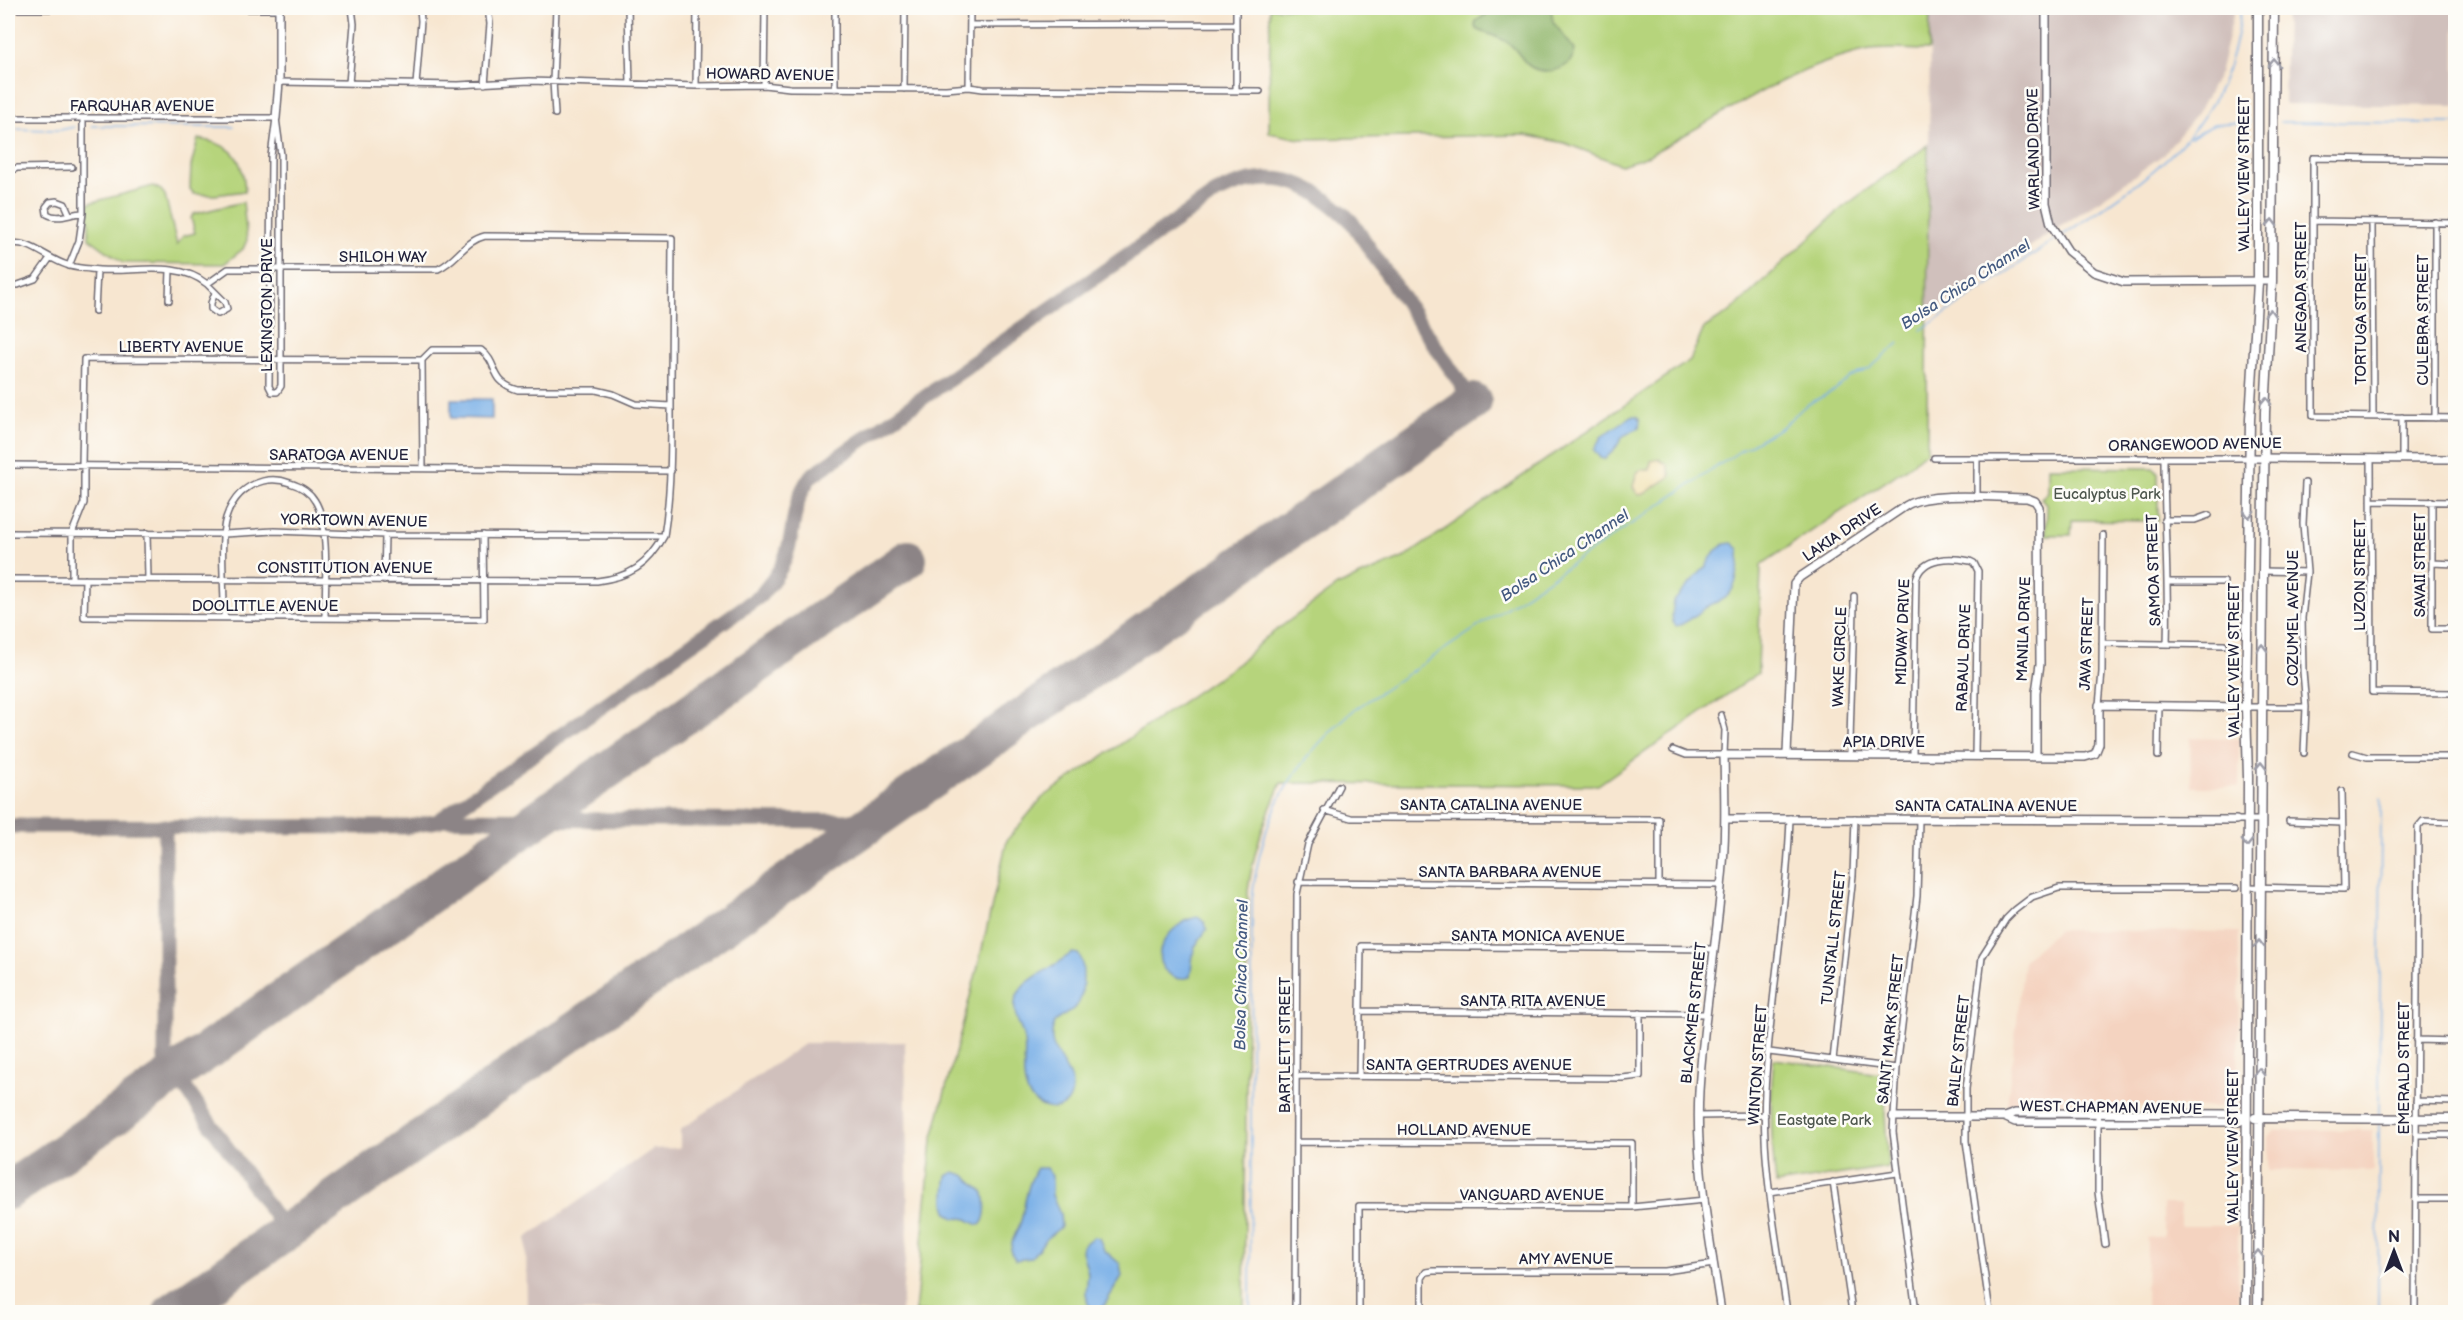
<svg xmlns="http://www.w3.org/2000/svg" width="2463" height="1320" viewBox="0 0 2463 1320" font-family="'Balsamiq Sans',sans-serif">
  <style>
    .built { fill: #f4d3c0 }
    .industrial { fill: #d0c0bc }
    .green { fill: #b6d47b; stroke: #6c7b5b; stroke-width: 1.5 }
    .forest { fill: #90b66b; stroke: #596c53; stroke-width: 1.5 }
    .sand { fill: #eeda9e; stroke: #887e6c; stroke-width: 1.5 }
    .water { fill: #78afe7; stroke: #4d6891; stroke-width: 1.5 }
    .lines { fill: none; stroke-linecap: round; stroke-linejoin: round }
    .stream { stroke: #78afe7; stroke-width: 1.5 }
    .taxiway { stroke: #8c8486; stroke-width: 15 }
    .runway { stroke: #8c8486; stroke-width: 38 }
    .minor-casing { stroke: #6d676f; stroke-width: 8 }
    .tertiary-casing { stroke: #6d676f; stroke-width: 10 }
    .primary-casing { stroke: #6d676f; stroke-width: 11 }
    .minor { stroke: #fff; stroke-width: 5 }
    .tertiary { stroke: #fff; stroke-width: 7 }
    .primary { stroke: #fff; stroke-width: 8 }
    .oneway { stroke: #9c9ca7 }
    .labels { text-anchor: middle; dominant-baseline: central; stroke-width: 5; stroke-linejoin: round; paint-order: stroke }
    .street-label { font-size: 15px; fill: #22223b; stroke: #fdfcf7 }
    .park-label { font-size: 15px; fill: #4e574e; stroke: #fdfcf7 }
    .water-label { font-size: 16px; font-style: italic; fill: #445a80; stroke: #fdfcf7 }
  </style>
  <rect width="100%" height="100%" fill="#fdfcf7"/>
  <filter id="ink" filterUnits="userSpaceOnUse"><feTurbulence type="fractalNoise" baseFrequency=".0167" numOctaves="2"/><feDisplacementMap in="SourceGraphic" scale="12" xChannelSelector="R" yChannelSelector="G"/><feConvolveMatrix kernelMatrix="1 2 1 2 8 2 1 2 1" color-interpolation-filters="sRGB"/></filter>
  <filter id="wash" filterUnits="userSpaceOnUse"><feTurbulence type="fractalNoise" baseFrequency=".008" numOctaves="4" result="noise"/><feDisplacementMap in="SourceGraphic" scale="24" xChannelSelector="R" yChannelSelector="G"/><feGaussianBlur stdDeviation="1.35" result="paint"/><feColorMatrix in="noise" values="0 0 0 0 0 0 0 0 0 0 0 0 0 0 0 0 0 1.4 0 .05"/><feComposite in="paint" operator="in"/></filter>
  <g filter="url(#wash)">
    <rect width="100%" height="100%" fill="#f7e6d0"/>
    <path class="built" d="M2190 738 2239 739V787H2191Z
      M2058 930 2239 932 2238 1103 2234 1107 2007 1105 2024 960Z
      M2275 1130H2373V1171L2268 1170V1137Z
      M2163 1204H2180V1226H2238V1312H2146L2147 1238 2163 1236Z"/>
    <path class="industrial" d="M1930 8H2235L2219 73 2200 109 2164 154 2096 203 1928 314Z
      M2286 8H2455V106L2284 104Z
      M905 1042 908 1227 901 1312H527L526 1238 653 1149 680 1148V1130L805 1043Z"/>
    <path class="green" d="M1270 8H1930L1929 50C1909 50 1885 47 1865 51 1789 67 1712 122 1643 158L1621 165 1565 143 1525 135 1300 139 1269 133Z
      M198 139C232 144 243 156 245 191L215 195 194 194 190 189 191 166Z
      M1928 145 1927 451 1909 466 1761 565 1758 673 1598 785 1281 783C1265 819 1253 852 1248 891L1244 1312H915L932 1141 978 966 1007 840 1042 798 1239 663 1264 639 1337 586 1405 557 1690 360 1704 328 1730 312 1842 208Z
      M153 186 161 190 165 195 177 245 183 236 195 233 191 218 194 214 243 202 247 240 243 249 224 264 123 263 89 238V203Z
      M2048 467 2154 468 2158 474V521L2072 520 2071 535H2046L2047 505 2041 498 2048 492Z
      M1774 1059 1887 1075 1885 1112 1888 1167 1776 1184C1771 1141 1769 1102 1774 1059Z"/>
    <path class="forest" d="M1496 8H1551L1553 22 1575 50C1572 70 1547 76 1531 67 1521 61 1518 49 1508 43 1499 37 1488 34 1478 30L1475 27 1476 21Z"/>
    <path class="sand" d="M1658 459 1667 464 1671 476 1644 494 1638 495 1633 487 1636 474 1640 470H1650L1651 461Z"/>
    <path class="water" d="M451 399H492V419L451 418Z
      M1632 416H1637L1640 420 1639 428 1623 436 1615 449 1605 459 1600 458 1594 450 1601 437Z
      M1732 543 1739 549C1740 563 1738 589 1725 598 1719 602 1711 603 1704 609 1695 615 1687 624 1676 626L1673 622 1672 615 1674 601 1706 566 1715 551 1725 544Z
      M1198 917 1205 923 1207 929 1194 948 1190 977 1179 979C1138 964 1170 921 1198 917Z
      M1073 953 1078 954C1085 960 1084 996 1078 1004 1072 1012 1062 1016 1054 1022 1053 1027 1051 1034 1052 1040 1054 1059 1077 1074 1071 1095 1065 1118 1033 1109 1027 1091 1020 1073 1027 1058 1024 1041 1023 1030 1016 1021 1015 1011 1011 986 1040 974 1058 963 1063 960 1067 955 1073 953Z
      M1037 1168H1046L1052 1176V1195L1060 1213 1061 1227 1047 1238 1031 1258 1016 1260 1011 1253C1010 1239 1019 1231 1022 1217 1025 1202 1028 1182 1037 1168Z
      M954 1172 964 1175 984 1193C986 1202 987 1219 980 1225 974 1224 972 1222 967 1219 963 1217 957 1220 953 1217 940 1211 946 1186 947 1176Z
      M1093 1237 1099 1238 1104 1250 1120 1264 1122 1276 1102 1309 1094 1310 1088 1304 1086 1293 1088 1273 1082 1251 1083 1245Z"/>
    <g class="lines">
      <path class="stream" d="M2281 122 2456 123
        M92 126 234 127
        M8 129 60 130 74 127
        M2190 138 2214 124 2250 122
        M2063 235C2157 171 2227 131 2241 8
        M1921 330 2056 239
        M2379 1115 2381 798
        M1250 1312 1252 899C1262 814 1289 766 1354 710L1740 451 1782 427 1805 406 1835 390 1850 377 1869 369 1899 343
        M2378 1312 2379 1123"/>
      <path class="taxiway" d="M441 819 874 821
        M8 826 407 827 438 821 760 596C769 585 778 575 784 561 797 530 789 506 811 476L1216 193C1272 166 1308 179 1351 221L1473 402
        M165 826V1059L286 1232"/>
      <path class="runway" d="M8 1191 908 559
        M172 1312 1473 402"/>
    </g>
  </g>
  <g filter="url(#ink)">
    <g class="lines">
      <g class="minor-casing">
        <path id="minor" d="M628 8 630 84
          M835 8V89
          M1236 8V90
          M8 9H279
          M970 25 1236 24
          M279 82 458 85 530 81 696 86 764 85 790 88 946 89 969 87 983 89 1260 91
          M349 83 354 24 352 8
          M485 84 490 24 488 8
          M416 85 421 21 420 8
          M764 85 765 8
          M696 86 697 8
          M969 87 970 8
          M904 89 905 8
          M555 114 553 81 556 8
          M8 118H276
          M276 118 281 155V386L277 392H272L269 386 271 156Z
          M2456 160 2313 158V416L2456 418
          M8 172 17 168 72 167
          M69 213 65 204 57 201 50 202 46 207 47 214C59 221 70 213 83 213
          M2313 221 2456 223
          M2372 222 2373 417
          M2435 222V418
          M8 244C29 239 47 259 67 265 74 268 82 268 90 269 128 275 175 258 207 284L228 269H438C457 261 464 241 485 236L672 238C672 287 671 336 671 385 671 436 672 486 664 536L385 535 274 531 224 534 8 533
          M69 266 79 241 83 213V118
          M207 284 225 302 227 309 218 314 211 309V303L215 293
          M18 285 35 279 50 258
          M169 300 170 270
          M95 311 97 271
          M1934 458H2250
          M2371 458 2372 692 2456 693
          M2402 458V417
          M1977 459V498
          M2164 460C2164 521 2169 582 2167 644
          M8 465 671 471
          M82 465 84 359 422 360
          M423 468 422 360 432 350H481C500 364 488 381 518 390H596L613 394 636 404 671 406
          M2371 501 2456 502
          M2432 501V629H2456
          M2164 520H2195L2209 515
          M147 533 148 579
          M2432 563 2456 564
          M2263 571 2307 572
          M8 579 597 581C629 577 648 566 664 536
          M72 579V533L84 503V466
          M85 579 84 617 484 619 483 535
          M384 581 385 535
          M2169 582H2224
          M224 618C225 592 219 540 226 518 232 499 244 486 263 481 271 479 282 480 290 483 300 486 310 492 315 501 330 524 325 590 325 618
          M2102 643 2224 645
          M2099 705 2102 672 2103 535
          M2246 707H2306
          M1673 750 1686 755H1724L1725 730 1721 715
          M2304 753 2306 707 2303 671 2302 618 2307 572 2303 524 2305 483
          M2353 753 2367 757H2456
          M1850 755C1850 702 1854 649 1854 596
          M1913 755 1916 579C1923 556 1951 557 1970 561L1974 563 1978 571 1975 755
          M2158 756 2159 705
          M1324 810 1351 818 1659 819V885
          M2236 820H2260
          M2289 821 2342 823
          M1298 882 1722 885
          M2247 887 2344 889 2342 791
          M1360 1011 1706 1014
          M2416 1040 2456 1041
          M1769 1052 1897 1068
          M1833 1060 1853 875 1855 818
          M1297 1076 1622 1078 1640 1076V1013
          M1359 1077 1361 946 1715 949
          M2416 1101 2456 1102
          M2098 1113V1192L2105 1244
          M1698 1116 1765 1115
          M2416 1135H2456
          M1296 1142 1632 1143V1207
          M1833 1182 1852 1312
          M1770 1192 1897 1173
          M2416 1199H2456
          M1295 1312 1297 894 1308 844 1339 786
          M1359 1312V1206L1632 1207 1705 1200
          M1422 1312V1278L1426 1272 1433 1271H1665L1714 1264
          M1787 1312C1777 1239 1761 1165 1765 1091 1770 1000 1787 910 1790 818
          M1916 1312 1893 1132 1897 1068 1917 896 1919 820
          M1990 1312 1966 1141V1089L1982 957 2006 919 2015 910 2032 897 2059 888H2236
          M2415 1312 2418 827 2423 821 2456 822"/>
      </g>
      <g class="tertiary-casing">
        <path id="tertiary" d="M2046 8V203L2051 224 2068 251 2094 272 2124 282 2272 281
          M276 118 279 82V8
          M2250 458 2456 459
          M1787 754 1794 584 1800 577 1907 505C1931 491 1997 498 2027 498L2035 501 2039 507 2040 664 2036 692V756
          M1725 819 2236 820
          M1893 1117H2004L2015 1113 2239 1114 2246 1118
          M2004 1117 2015 1122H2239L2246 1118
          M1721 1312C1710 1240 1695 1165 1699 1091 1703 1023 1715 955 1721 887 1726 843 1725 799 1724 755L2085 757 2095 754 2099 744V705L2246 707"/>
      </g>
      <g class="primary-casing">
        <path id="primary" d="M2255 1118 2456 1119
          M2246 1312 2248 777 2246 707 2250 419 2258 282V8
          M2258 1312 2263 571 2265 412 2272 281 2274 8"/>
      </g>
      <use href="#minor" class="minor"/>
      <use href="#tertiary" class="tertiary"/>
      <use href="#primary" class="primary"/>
    </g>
    <defs><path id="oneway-chevron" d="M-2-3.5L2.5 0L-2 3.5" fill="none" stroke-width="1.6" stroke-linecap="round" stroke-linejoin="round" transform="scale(1.5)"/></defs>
    <g class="oneway">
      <use href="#oneway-chevron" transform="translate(2274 63) rotate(-90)"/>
      <use href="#oneway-chevron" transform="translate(2272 223) rotate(-89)"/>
      <use href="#oneway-chevron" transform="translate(2270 313) rotate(-87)"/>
      <use href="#oneway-chevron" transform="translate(2266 401) rotate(-88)"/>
      <use href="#oneway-chevron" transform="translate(2249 514) rotate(91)"/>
      <use href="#oneway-chevron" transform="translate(2262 648) rotate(-89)"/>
      <use href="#oneway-chevron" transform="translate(2261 766) rotate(-90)"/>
      <use href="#oneway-chevron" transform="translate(2247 843) rotate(90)"/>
      <use href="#oneway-chevron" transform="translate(2259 944) rotate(-90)"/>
      <use href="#oneway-chevron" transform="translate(2259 1072) rotate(-90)"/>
      <use href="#oneway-chevron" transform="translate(2258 1254) rotate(-90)"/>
    </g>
  </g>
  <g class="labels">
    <g class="street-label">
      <text transform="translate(770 75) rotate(1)">HOWARD AVENUE</text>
      <text x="142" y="106">FARQUHAR AVENUE</text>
      <text transform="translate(2034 149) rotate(-91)">WARLAND DRIVE</text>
      <text transform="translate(2244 174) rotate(-90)">VALLEY VIEW STREET</text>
      <text x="383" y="257">SHILOH WAY</text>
      <text transform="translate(2301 287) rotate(-90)">ANEGADA STREET</text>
      <text transform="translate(267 305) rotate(-90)">LEXINGTON DRIVE</text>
      <text transform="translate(2361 319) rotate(-90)">TORTUGA STREET</text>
      <text transform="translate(2423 320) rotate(-90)">CULEBRA STREET</text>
      <text x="181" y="347">LIBERTY AVENUE</text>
      <text transform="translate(2195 445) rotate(-1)">ORANGEWOOD AVENUE</text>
      <text x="339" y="455">SARATOGA AVENUE</text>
      <text transform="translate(354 521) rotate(1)">YORKTOWN AVENUE</text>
      <text transform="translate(1842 533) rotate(-34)">LAKIA DRIVE</text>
      <text transform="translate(2420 565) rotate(-90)">SAVAII STREET</text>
      <text x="345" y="568">CONSTITUTION AVENUE</text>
      <text transform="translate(2154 570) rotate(-92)">SAMOA STREET</text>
      <text transform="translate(2360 575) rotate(-90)">LUZON STREET</text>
      <text x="265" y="606">DOOLITTLE AVENUE</text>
      <text transform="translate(2293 618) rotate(-90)">COZUMEL AVENUE</text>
      <text transform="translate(2024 629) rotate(-88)">MANILA DRIVE</text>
      <text transform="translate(1903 632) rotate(-88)">MIDWAY DRIVE</text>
      <text transform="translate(2087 644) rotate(-88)">JAVA STREET</text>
      <text transform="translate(1840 657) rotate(-88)">WAKE CIRCLE</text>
      <text transform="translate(1964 658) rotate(-88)">RABAUL DRIVE</text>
      <text transform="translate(2234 660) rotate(-90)">VALLEY VIEW STREET</text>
      <text x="1884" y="742">APIA DRIVE</text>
      <text x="1491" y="805">SANTA CATALINA AVENUE</text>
      <text x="1986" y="806">SANTA CATALINA AVENUE</text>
      <text x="1510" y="872">SANTA BARBARA AVENUE</text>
      <text x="1538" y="936">SANTA MONICA AVENUE</text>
      <text transform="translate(1834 938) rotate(-84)">TUNSTALL STREET</text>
      <text x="1533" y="1001">SANTA RITA AVENUE</text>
      <text transform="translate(1694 1013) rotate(-84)">BLACKMER STREET</text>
      <text transform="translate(1891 1029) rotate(-84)">SAINT MARK STREET</text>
      <text transform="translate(1285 1045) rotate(-90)">BARTLETT STREET</text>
      <text transform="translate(1959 1051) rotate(-84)">BAILEY STREET</text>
      <text x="1469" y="1065">SANTA GERTRUDES AVENUE</text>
      <text transform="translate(1758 1065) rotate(-86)">WINTON STREET</text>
      <text transform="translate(2404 1068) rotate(-90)">EMERALD STREET</text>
      <text transform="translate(2111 1108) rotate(1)">WEST CHAPMAN AVENUE</text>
      <text x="1464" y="1130">HOLLAND AVENUE</text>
      <text transform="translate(2233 1146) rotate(-90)">VALLEY VIEW STREET</text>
      <text x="1532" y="1195">VANGUARD AVENUE</text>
      <text x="1566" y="1259">AMY AVENUE</text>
    </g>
    <g class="park-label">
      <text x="2107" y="494">Eucalyptus Park</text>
      <text x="1824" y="1120">Eastgate Park</text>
    </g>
    <g class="water-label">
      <text transform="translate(1966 285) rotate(-33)">Bolsa Chica Channel</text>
      <text transform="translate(1565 556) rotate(-34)">Bolsa Chica Channel</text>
      <text transform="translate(1242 975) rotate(-89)">Bolsa Chica Channel</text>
    </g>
  </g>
  <rect width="2463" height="1320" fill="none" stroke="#fdfcf7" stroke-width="30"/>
  <g transform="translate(2394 1251)" stroke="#fdfcf7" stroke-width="4.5" paint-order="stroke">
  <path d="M0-4.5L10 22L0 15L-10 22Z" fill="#22223b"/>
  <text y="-9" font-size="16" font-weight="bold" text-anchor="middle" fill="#22223b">N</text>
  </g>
</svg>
